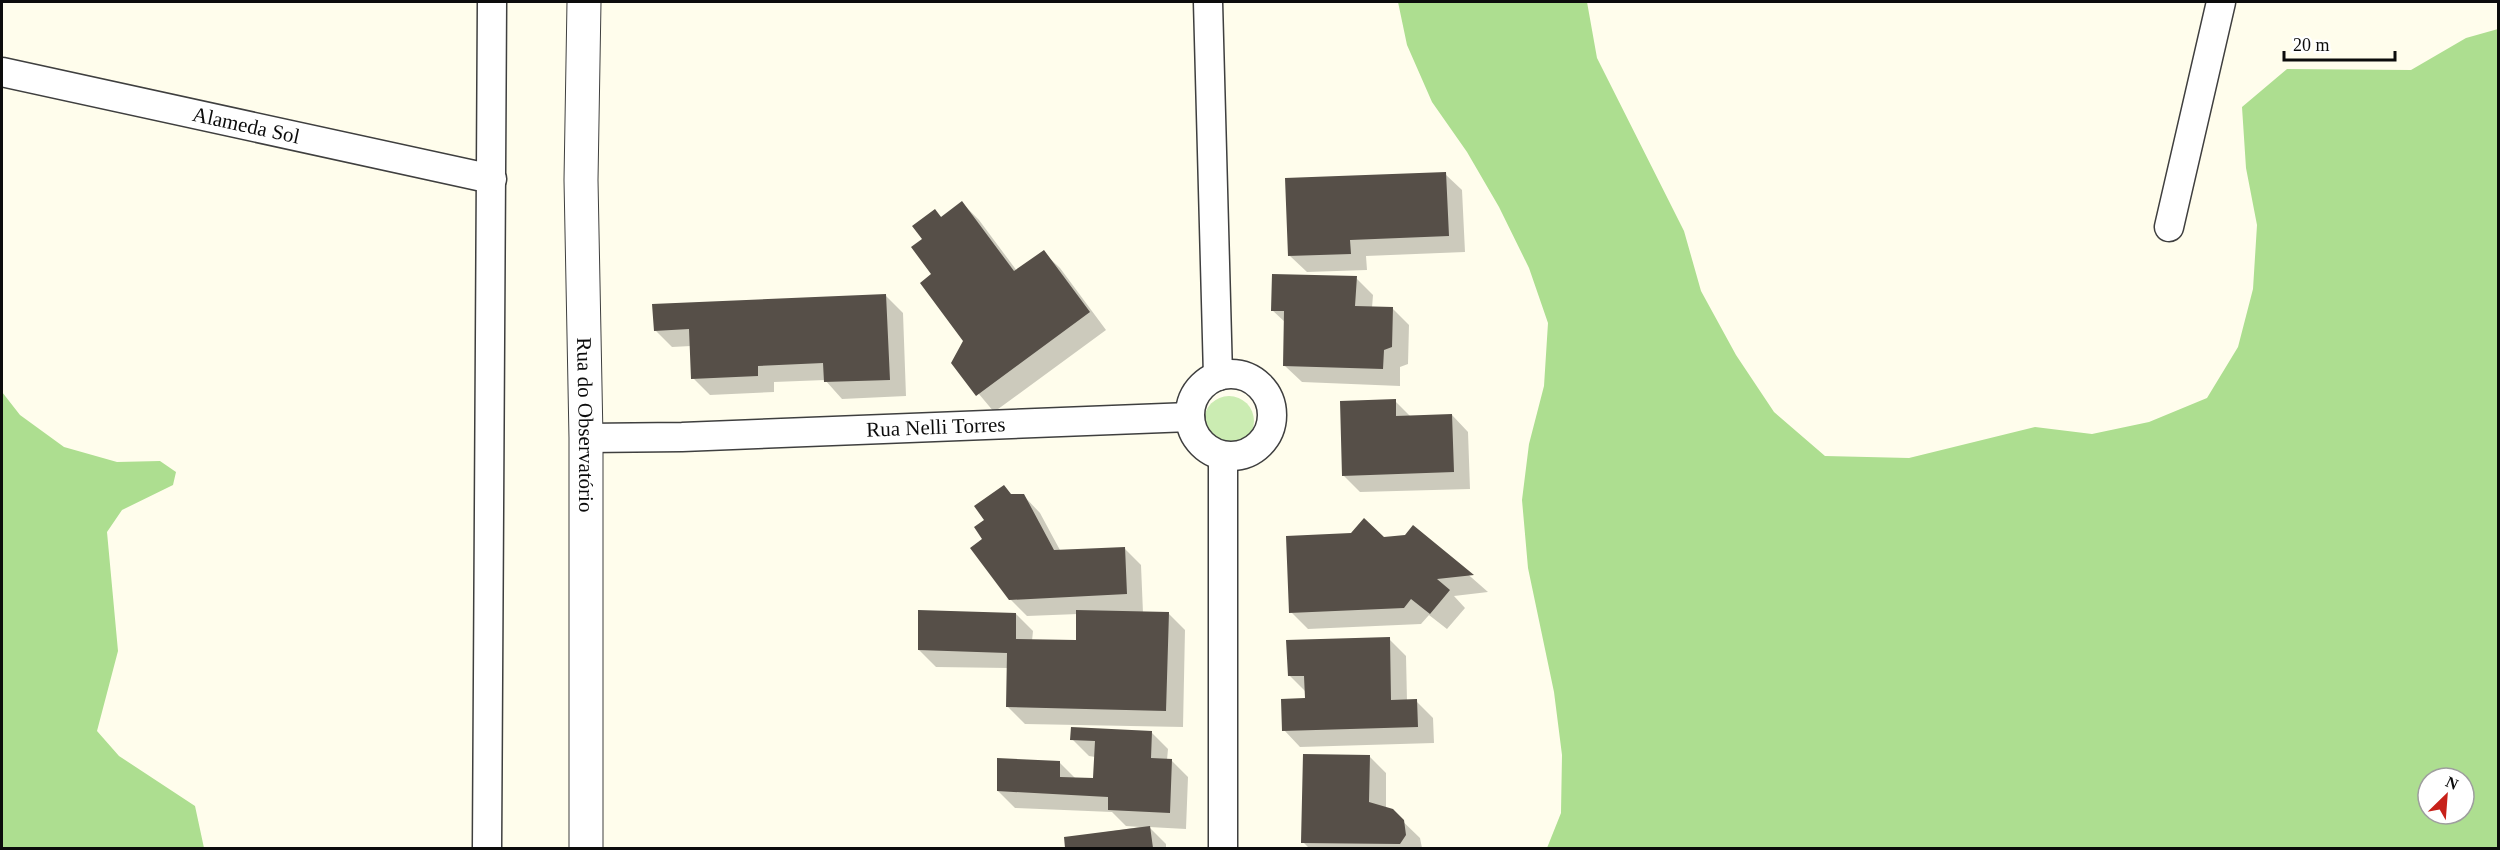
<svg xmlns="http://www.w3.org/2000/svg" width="2500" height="850" viewBox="0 0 2500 850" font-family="Georgia,serif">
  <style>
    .green { fill: #cbecb2 }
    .forest { fill: #adde90; fill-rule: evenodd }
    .shadow { fill: #0003 }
    .building { fill: #564f48 }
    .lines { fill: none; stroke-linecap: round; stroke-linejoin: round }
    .minor-casing { stroke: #3f3f3f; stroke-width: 31 }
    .tertiary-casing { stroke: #3f3f3f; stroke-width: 35 }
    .minor { stroke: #fff; stroke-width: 28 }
    .tertiary { stroke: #fff; stroke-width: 33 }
    .labels { text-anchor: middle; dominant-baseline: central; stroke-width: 6; stroke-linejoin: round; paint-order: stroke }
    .street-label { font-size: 21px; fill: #0c0c0c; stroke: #fff }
  </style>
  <rect width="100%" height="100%" fill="#fffdec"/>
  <path class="green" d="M1204 421a25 25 0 1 1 50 0a25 25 0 1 1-50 0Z"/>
  <path class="forest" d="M1398 2H1587L1597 58 1684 231 1701 291 1736 355 1774 412 1825 456 1909 458 2035 427 2092 434 2149 422 2207 398 2238 347 2253 289 2257 225 2246 168 2242 107 2287 69 2411 70 2466 38 2498 29V848H1547L1561 813 1562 755 1554 692 1528 568 1522 500 1529 444 1544 386 1548 323 1529 268 1499 207 1467 152 1432 102 1407 45ZM2428 778H2464V814H2428Z
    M2 392 20 415 64 447 117 462 160 461 176 472 173 485 122 510 107 532 118 651 97 731 119 756 195 806 204 848H2Z"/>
  <path class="shadow" d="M1445 174 1462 190 1465 252 1366 256 1367 270 1307 272 1290 256Z
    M962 203 979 220 1017 271 1043 252 1060 268 1106 330 994 412 953 363 965 341 933 275 924 239 935 211 942 218Z
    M1356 278 1373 295 1372 308H1392L1409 325 1408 364 1400 367V386L1302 382 1285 366 1286 323 1272 310Z
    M886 296 903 313 906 396 842 399 825 380 774 382V392L710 395 693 378 691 346 672 347 655 330Z
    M1395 401 1411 417 1452 415 1468 432 1470 489 1360 492 1343 475Z
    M1023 495 1040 513 1061 552 1124 548 1141 565 1143 613H1168L1185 630 1183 727 1025 724 1008 707V668L936 667 919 650 1016 614 1033 631 1032 641 1077 642 1078 614 1027 616 1010 599 984 539 1013 496Z
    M1414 527 1488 592 1454 596 1465 608 1447 629 1429 615 1421 624 1308 629 1291 612 1384 539 1406 537Z
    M1389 639 1406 656 1407 701H1416L1433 718 1434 743 1300 747 1284 730 1306 699V692L1289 675Z
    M1151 732 1168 749 1167 760H1171L1188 777 1186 829 1149 827 1166 844V848H1067L1066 838 1140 827 1126 826 1112 812 1015 808 998 791 1060 763 1076 779H1094L1095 757 1089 756 1072 739Z
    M1369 756 1386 773V809L1392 811 1420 838 1422 848H1309L1303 842Z"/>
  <path class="building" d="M1446 172 1449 236 1350 240 1351 254 1288 256 1285 178Z
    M962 201 1014 271 1044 250 1090 312 976 396 951 363 963 341 920 283 931 274 911 247 922 239 912 226 935 209 941 217Z
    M1272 274 1357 276 1355 306 1393 307 1392 347 1384 350 1383 369 1283 366 1284 311H1271Z
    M886 294 890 380 824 382 823 363 758 366V376L691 379 689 329 654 331 652 304Z
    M1396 399V416L1452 414 1454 472 1342 476 1340 401Z
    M1004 485 1011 494H1024L1054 550 1125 547 1127 594 1009 600 970 548 982 539 974 527 984 520 974 506Z
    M1364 518 1384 537 1405 535 1413 525 1474 575 1437 579 1450 590 1430 614 1411 599 1404 608 1289 613 1286 536 1351 533Z
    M918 610 1016 613V639L1076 640V610L1169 612 1166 711 1006 707 1007 653 918 650Z
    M1390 637 1391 700 1417 699 1418 727 1282 731 1281 699 1305 698 1304 676H1288L1286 640Z
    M1071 727 1152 731 1151 758 1172 759 1170 813 1108 810V797L997 791V758L1060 761V777L1093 778 1095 741 1070 740Z
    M1303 754 1370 755 1369 802 1393 809 1404 820 1406 835 1400 844 1301 843Z
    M1150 826 1153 848H1065L1064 837Z"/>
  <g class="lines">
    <g class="minor-casing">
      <g id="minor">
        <path d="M1208 2 1218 376"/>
        <path id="s1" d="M2 72 492 179"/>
        <path d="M2169 227 2221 2"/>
        <circle cx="1231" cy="415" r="41"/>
        <path id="s2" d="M586 438 682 437 1190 417"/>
        <path d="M487 848 492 2"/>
        <path d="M1223 848V456"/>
      </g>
    </g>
    <g class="tertiary-casing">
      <g id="tertiary">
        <path id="s3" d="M584 2 581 180 586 438V848"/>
      </g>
    </g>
    <use href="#minor" class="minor"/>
    <use href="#tertiary" class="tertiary"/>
  </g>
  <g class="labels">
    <g class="street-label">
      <text stroke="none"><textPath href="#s1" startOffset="250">Alameda Sol</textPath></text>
      <text stroke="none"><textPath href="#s3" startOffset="423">Rua do Observatório</textPath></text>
      <text stroke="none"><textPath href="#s2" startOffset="350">Rua Nelli Torres</textPath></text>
    </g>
  </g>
  <rect width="2500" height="850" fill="none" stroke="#0c0c0c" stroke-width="6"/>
  <g transform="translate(2446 796) rotate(25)"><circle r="28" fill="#ffffff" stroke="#9e9e9e" stroke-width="1.5"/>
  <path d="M0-4.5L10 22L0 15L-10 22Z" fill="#c7211a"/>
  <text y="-9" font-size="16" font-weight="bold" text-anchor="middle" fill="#0c0c0c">N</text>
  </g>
  <path d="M2284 51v9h111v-9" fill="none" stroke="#0c0c0c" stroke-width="3"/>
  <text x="2293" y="51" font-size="18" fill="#0c0c0c" stroke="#ffffff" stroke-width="4.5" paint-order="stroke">20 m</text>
</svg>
